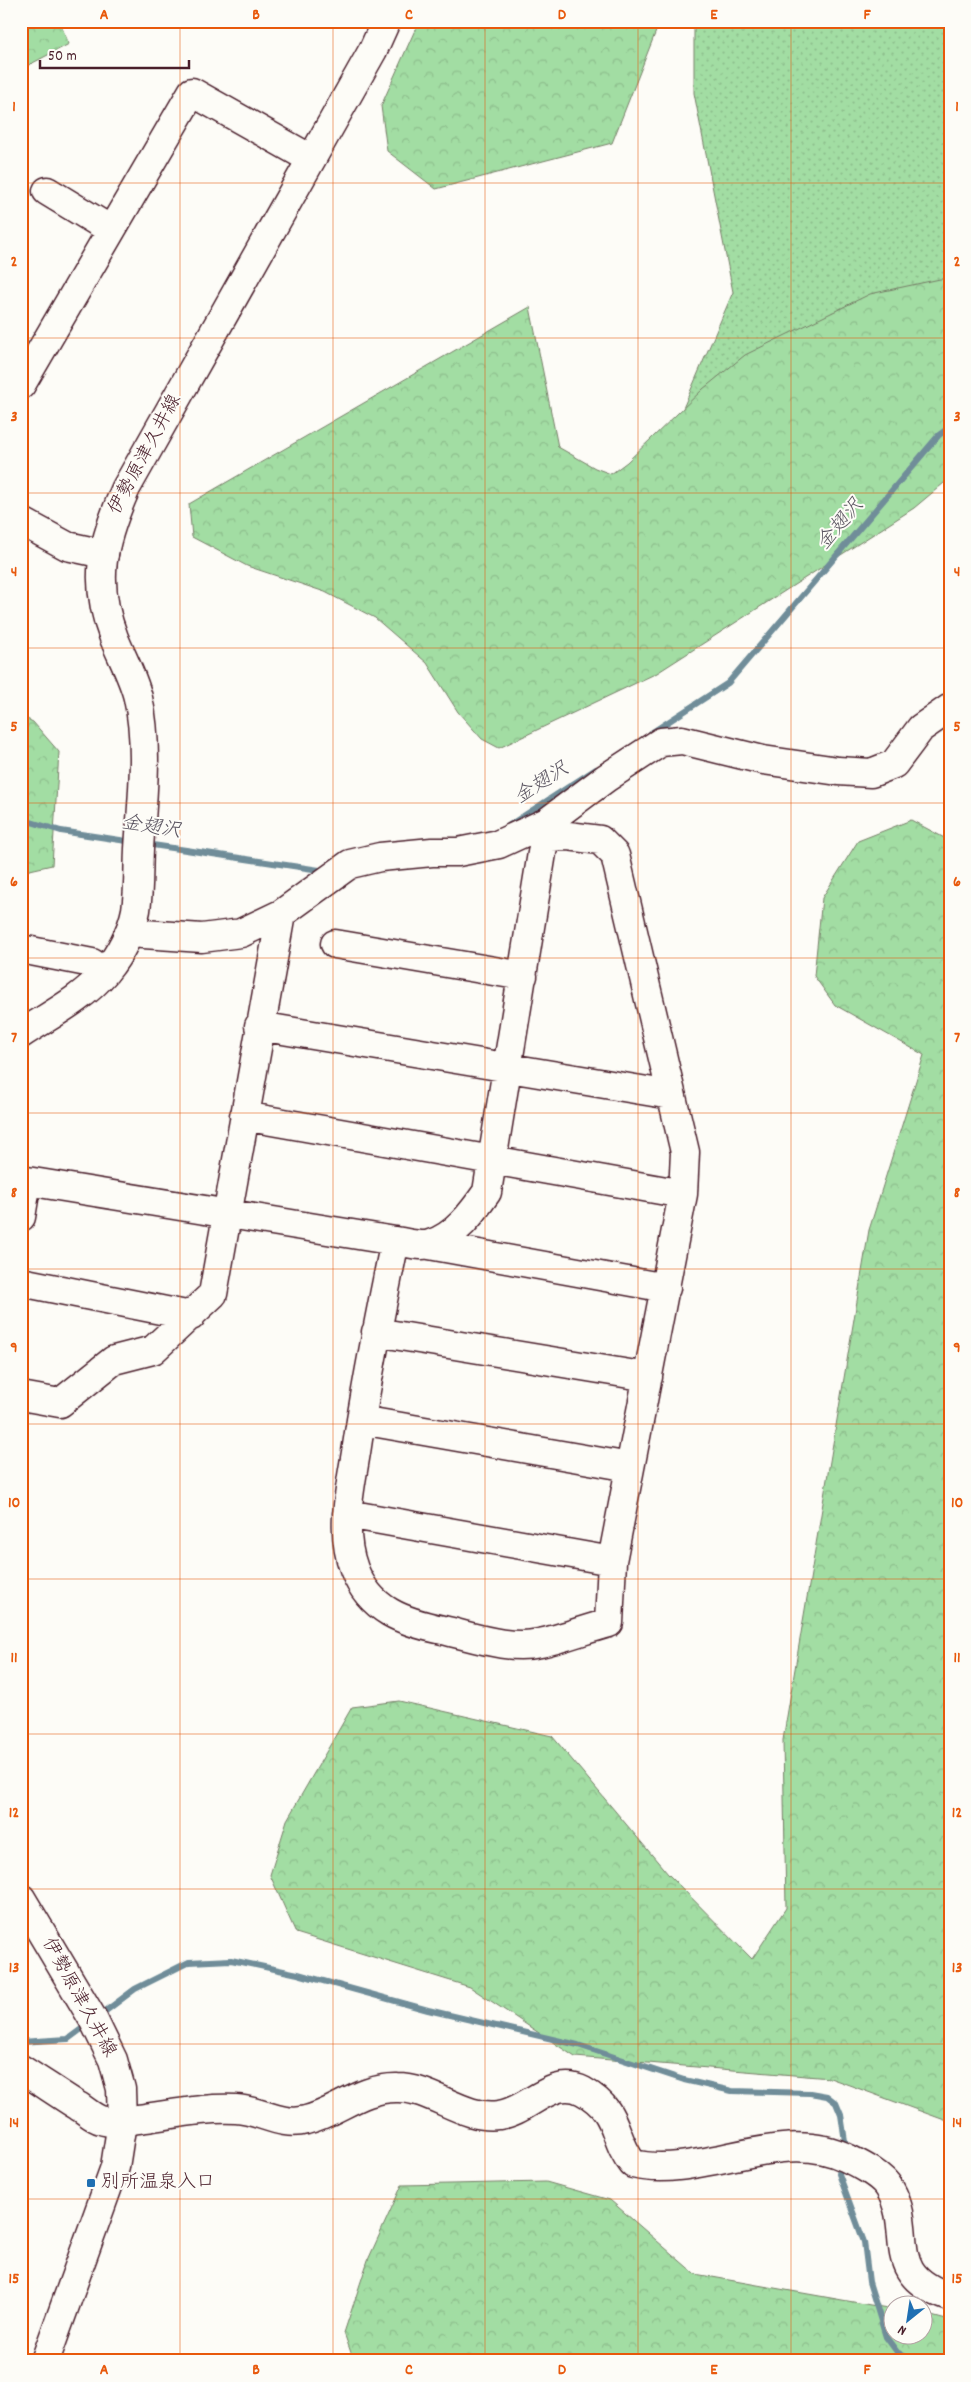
<svg xmlns="http://www.w3.org/2000/svg" width="971" height="2382" viewBox="0 0 971 2382" font-family="Dekko,'Klee One',sans-serif">
  <style>
    .grass { fill: url(#grass-dots); stroke: #767e67 }
    .forest { fill: url(#forest-crowns); stroke: #767e67 }
    .lines { fill: none; stroke-linecap: round; stroke-linejoin: round }
    .stream { stroke: #6f8d99; stroke-width: 6 }
    .minor-casing { stroke: #4a1f2b; stroke-width: 31 }
    .major-casing { stroke: #4a1f2b; stroke-width: 31 }
    .minor { stroke: #fdfcf7; stroke-width: 28 }
    .major { stroke: #fdfcf7; stroke-width: 28 }
    .grid { fill: none; stroke: #e8590c; stroke-width: 1; stroke-opacity: 0.55 }
    .poi-dot { fill: #1f6fb2; stroke: #fdfcf7; stroke-width: 2 }
    .labels { text-anchor: middle; dominant-baseline: central; stroke-width: 4; stroke-linejoin: round; paint-order: stroke }
    .street-label { font-size: 19px; fill: #4a1f2b; stroke: #fdfcf7 }
    .poi-label { font-size: 19px; fill: #4a1f2b; stroke: #fdfcf7; text-anchor: start }
    .water-label { font-size: 20px; font-style: italic; fill: #5c5662; stroke: #fdfcf7 }
    .neatline { fill: none; stroke: #e8590c; stroke-width: 2 }
    .grid-label { font-size: 16px; text-anchor: middle; font-weight: bold; fill: #e8590c }
  </style>
  <defs>
    <pattern id="grass-dots" width="8" height="8" patternUnits="userSpaceOnUse" patternTransform="scale(1.25)"><rect width="8" height="8" fill="#a2dda3"/><path d="M2 2h.1M6 6h.1" fill="none" stroke="#8dbd8c" stroke-width="1.8" stroke-linecap="round"/></pattern>
    <pattern id="forest-crowns" width="20" height="18" patternUnits="userSpaceOnUse" patternTransform="scale(1.25)"><rect width="20" height="18" fill="#a2dda3"/><path d="M2 6a3 3 0 1 1 6 0M12 15a3 3 0 1 1 6 0" fill="none" stroke="#8dbd8c"/></pattern>
  </defs>
  <rect width="100%" height="100%" fill="#fdfcf7"/>
  <filter id="ink" filterUnits="userSpaceOnUse"><feTurbulence type="fractalNoise" baseFrequency=".02" numOctaves="2"/><feDisplacementMap in="SourceGraphic" scale="10" xChannelSelector="R" yChannelSelector="G"/><feConvolveMatrix kernelMatrix="1 2 1 2 8 2 1 2 1" color-interpolation-filters="sRGB"/></filter>
  <g filter="url(#ink)">
    <path class="grass" d="M694 21H950V400L644 499 733 292 694 93Z"/>
    <path class="forest" d="M21 21H59L69 44 21 69Z
      M419 21H660L612 143 436 189 387 151 381 106Z
      M940 279H950V478L914 508 657 673 499 748 482 739 458 712 427 663 375 618 325 592 247 566 192 537 189 504 530 307 558 447 595 468 611 474 627 462 703 389 745 355 870 294Z
      M21 716 33 722 59 752 52 865 21 872Z
      M911 820 950 841V2122L830 2078 575 2057 470 1987 296 1933 270 1875 287 1820 352 1707 399 1701 552 1736 668 1874 752 1959 786 1908 783 1740 869 1230 924 1055 835 1005 814 976 822 898 858 841Z
      M546 2182 610 2200 695 2274 893 2309 894 2334H924V2314L950 2321V2361H354L344 2333 368 2260 402 2185Z"/>
    <g class="lines">
      <path class="stream" d="M651 733 728 683 939 435 950 427
        M21 819 61 831 133 842
        M508 826 596 769
        M146 844 326 871
        M99 2016 135 1989 189 1962 231 1960 298 1974 428 2010 578 2045 684 2080 732 2091 810 2093 827 2096 836 2103 841 2115 845 2141 843 2150
        M21 2042 68 2039 87 2025
        M841 2162 839 2174 864 2242 869 2282 886 2337 897 2352 913 2361"/>
      <g class="minor-casing">
        <path id="minor" d="M47 191 111 230
          M21 385 192 92 311 159
          M21 521 67 546 104 554
          M129 933 202 938 241 933 281 914 350 864 380 857 432 852H458L499 844 547 822 606 778 661 742 682 740 763 760 838 771 871 773 894 764 921 728 950 708
          M335 944 523 976
          M21 949 92 963 105 972
          M259 1026 671 1095
          M244 1116 683 1194
          M21 1217 27 1181 395 1241C405 1242 421 1247 430 1244 455 1237 473 1212 487 1192L547 822
          M395 1241C381 1309 367 1377 357 1446 351 1486 339 1530 354 1569 370 1611 404 1622 443 1630 474 1637 508 1650 540 1643 563 1638 586 1629 609 1623L612 1561 683 1194 685 1152 615 855 600 840 568 836 545 837
          M429 1245 666 1288
          M21 1282 191 1316
          M376 1332 648 1377
          M21 1396 60 1403 114 1360 153 1350 213 1294 281 914
          M361 1420 630 1467
          M347 1514 612 1561
          M21 2069C40 2081 59 2094 78 2106 85 2110 93 2118 101 2120 112 2124 127 2121 138 2119 170 2115 204 2107 236 2109 260 2110 281 2127 306 2120 337 2113 361 2087 398 2088 433 2088 463 2120 499 2115 528 2112 552 2075 583 2091 621 2112 611 2137 633 2164 701 2180 781 2125 847 2158 861 2165 882 2175 890 2189 916 2234 880 2273 950 2297"/>
      </g>
      <g class="major-casing">
        <path id="major" d="M21 1034C50 1015 83 999 106 971 120 954 132 931 136 910 139 890 138 869 139 849 142 800 149 746 138 698 133 677 122 658 114 638 92 581 102 542 126 488L373 50 386 21
          M21 1898 93 2019 113 2060 121 2089 122 2122 115 2167 45 2361"/>
      </g>
      <use href="#minor" class="minor"/>
      <use href="#major" class="major"/>
    </g>
  </g>
  <path class="grid" d="M180 21V2361M333 21V2361M485 21V2361M638 21V2361M791 21V2361M21 183H950M21 338H950M21 493H950M21 648H950M21 803H950M21 958H950M21 1113H950M21 1269H950M21 1424H950M21 1579H950M21 1734H950M21 1889H950M21 2044H950M21 2199H950"/>
  <rect class="poi-dot" x="86" y="2178" width="10" height="10" rx="2.5"/>
  <g class="labels">
    <g class="street-label">
      <text transform="translate(146 455) rotate(-62)">伊勢原津久井線</text>
      <text transform="translate(78 1998) rotate(61)">伊勢原津久井線</text>
    </g>
    <g class="poi-label">
      <text x="101" y="2183">別所温泉入口</text>
    </g>
    <g class="water-label">
      <text transform="translate(841 525) rotate(-50)">金翅沢</text>
      <text transform="translate(542 784) rotate(-33)">金翅沢</text>
      <text transform="translate(151 828) rotate(9)">金翅沢</text>
    </g>
  </g>
  <rect width="971" height="2382" fill="none" stroke="#fdfcf7" stroke-width="55"/>
  <g transform="translate(908 2320) rotate(210)"><circle r="24" fill="#fdfcf7" stroke="#b5a4a5"/>
  <path d="M0-4L9 19L0 12L-9 19Z" fill="#1f6fb2"/>
  <text y="-8" font-size="14" font-weight="bold" text-anchor="middle" fill="#4a1f2b">N</text>
  </g>
  <path d="M40 60v8h149v-8" fill="none" stroke="#4a1f2b" stroke-width="2.5"/>
  <text x="48" y="60" font-size="15" fill="#4a1f2b" stroke="#fdfcf7" stroke-width="4" paint-order="stroke">50 m</text>
  <rect x="28" y="28" width="916" height="2326" class="neatline"/>
  <g class="grid-label">
    <text x="104" y="19">A</text>
    <text x="256" y="19">B</text>
    <text x="409" y="19">C</text>
    <text x="562" y="19">D</text>
    <text x="714" y="19">E</text>
    <text x="867" y="19">F</text>
    <text x="14" y="111">1</text>
    <text x="957" y="111">1</text>
    <text x="14" y="266">2</text>
    <text x="957" y="266">2</text>
    <text x="14" y="421">3</text>
    <text x="957" y="421">3</text>
    <text x="14" y="576">4</text>
    <text x="957" y="576">4</text>
    <text x="14" y="731">5</text>
    <text x="957" y="731">5</text>
    <text x="14" y="886">6</text>
    <text x="957" y="886">6</text>
    <text x="14" y="1042">7</text>
    <text x="957" y="1042">7</text>
    <text x="14" y="1197">8</text>
    <text x="957" y="1197">8</text>
    <text x="14" y="1352">9</text>
    <text x="957" y="1352">9</text>
    <text x="14" y="1507">10</text>
    <text x="957" y="1507">10</text>
    <text x="14" y="1662">11</text>
    <text x="957" y="1662">11</text>
    <text x="14" y="1817">12</text>
    <text x="957" y="1817">12</text>
    <text x="14" y="1972">13</text>
    <text x="957" y="1972">13</text>
    <text x="14" y="2127">14</text>
    <text x="957" y="2127">14</text>
    <text x="14" y="2283">15</text>
    <text x="957" y="2283">15</text>
    <text x="104" y="2374">A</text>
    <text x="256" y="2374">B</text>
    <text x="409" y="2374">C</text>
    <text x="562" y="2374">D</text>
    <text x="714" y="2374">E</text>
    <text x="867" y="2374">F</text>
  </g>
</svg>
